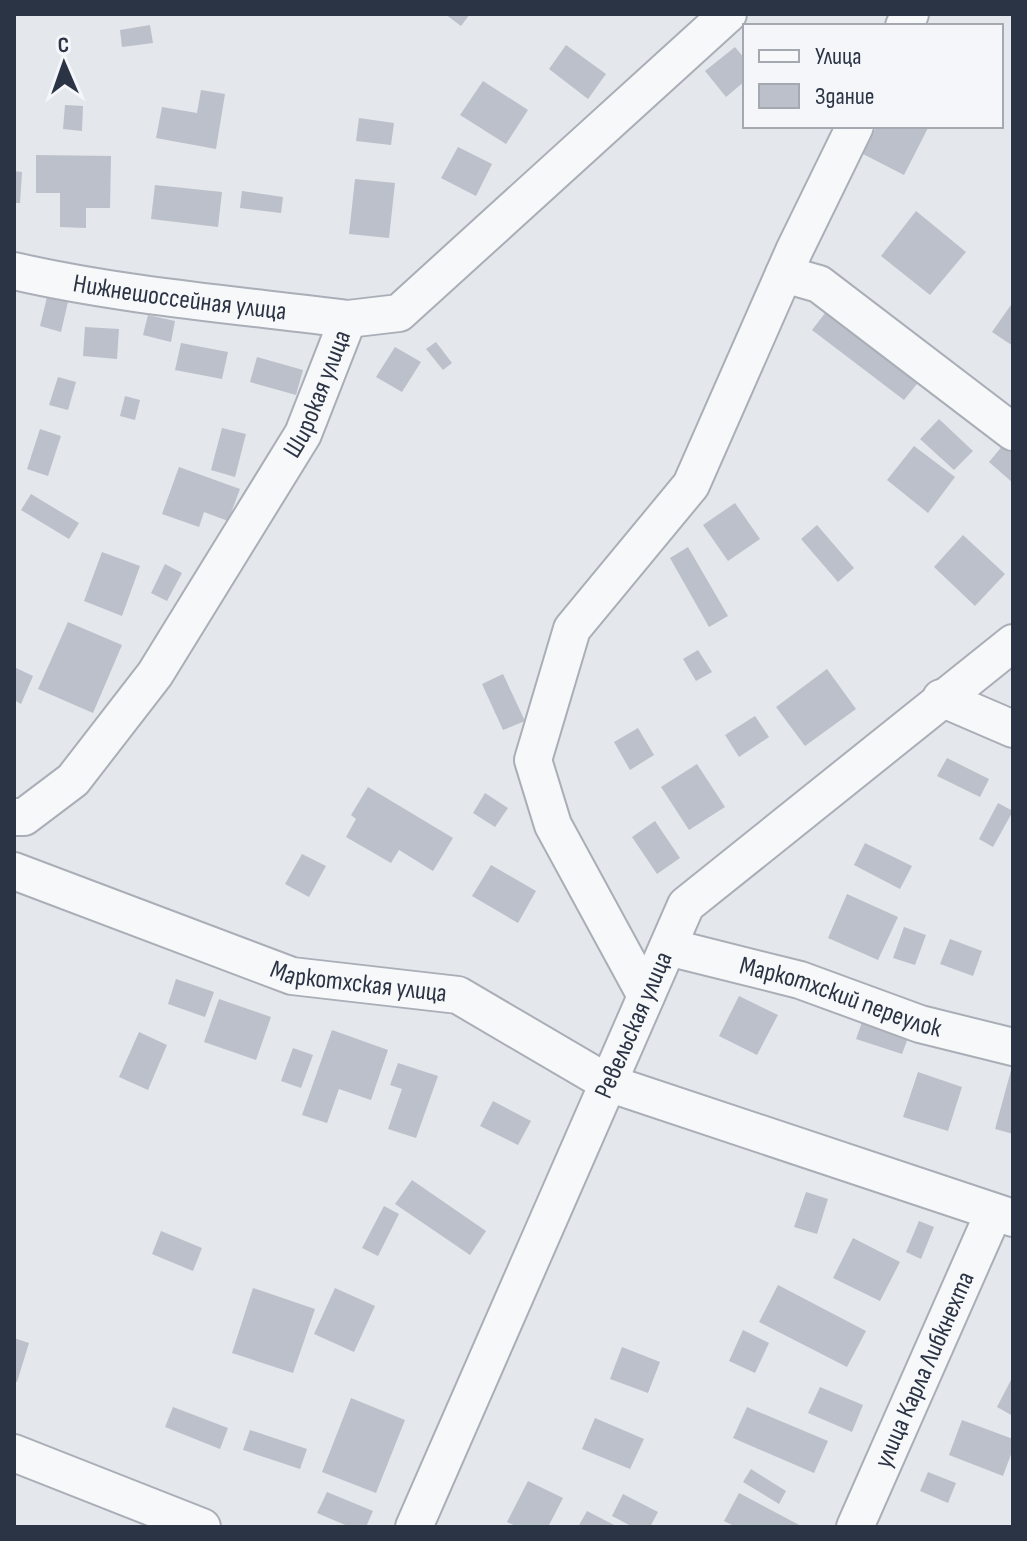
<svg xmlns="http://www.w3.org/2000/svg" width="1027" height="1541" viewBox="0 0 1027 1541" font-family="'Sofia Sans Condensed',sans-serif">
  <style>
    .building { fill: #bbc0ca }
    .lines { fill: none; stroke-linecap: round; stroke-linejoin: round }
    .minor-casing { stroke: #a9aeb7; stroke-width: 40 }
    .minor { stroke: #f7f8fa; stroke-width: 36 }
    .labels { text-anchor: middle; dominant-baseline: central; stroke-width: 6; stroke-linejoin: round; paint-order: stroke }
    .street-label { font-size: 26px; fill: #2b3445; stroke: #f4f6f9 }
  </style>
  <rect width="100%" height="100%" fill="#e4e7ec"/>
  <path class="building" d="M445 14H470L461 26Z
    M150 25 153 43 122 47 120 30Z
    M566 45 606 74 588 99 549 69Z
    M735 47 745 59V81L726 97 705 71Z
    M483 81 528 110 506 144 460 115Z
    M201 90 225 94 216 149 156 138 162 107 197 113Z
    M65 105 83 106 82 131 63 129Z
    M359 118 394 123 391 145 356 141Z
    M877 126H929L904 175 863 154Z
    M458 147 492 164 476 196 441 178Z
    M36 155 111 156 110 208H86V228L60 227V193H36Z
    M14 171 22 172 20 203H14Z
    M355 179 395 183 389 238 349 234Z
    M155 185 222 192 218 227 151 219Z
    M242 191 283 197 281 213 240 208Z
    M916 211 966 252 930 295 881 256Z
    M47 297 68 302 61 332 40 326Z
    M1013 302V346L992 332Z
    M829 308 921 379 904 400 812 330Z
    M148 315 175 321 171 342 143 335Z
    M85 327 119 329 117 359 83 356Z
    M436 342 452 363 443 370 426 349Z
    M181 343 228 352 222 379 175 370Z
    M395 347 421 362 402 392 376 377Z
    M257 357 303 370 296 395 250 382Z
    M58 377 76 382 68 410 49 405Z
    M125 396 140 400 135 420 120 416Z
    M939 419 973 451 954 470 920 439Z
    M222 428 246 434 235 477 211 470Z
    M40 429 61 436 48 476 27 469Z
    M1004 444 1013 452V483L989 462Z
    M914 446 955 477 928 513 887 480Z
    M179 467 240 489 228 521 204 512 199 527 162 514Z
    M31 494 79 523 69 539 21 510Z
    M735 503 760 539 728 561 703 525Z
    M817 525 854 568 838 582 801 539Z
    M963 535 1005 574 975 606 934 567Z
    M688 547 728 616 709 627 670 558Z
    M102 552 140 566 122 616 84 601Z
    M165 564 182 573 167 601 151 593Z
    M68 622 122 645 93 713 38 689Z
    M698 650 712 672 696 681 683 659Z
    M14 667 33 676 21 704 14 700Z
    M827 669 856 709 805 746 776 707Z
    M503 674 525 721 503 730 482 684Z
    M755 716 769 737 739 757 725 735Z
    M638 728 654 755 630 770 614 742Z
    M947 758 989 779 980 797 937 776Z
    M697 764 725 807 689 830 661 787Z
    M368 787 453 838 433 871 399 850 391 863 346 837 356 819 351 815Z
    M485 793 508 808 495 827 473 813Z
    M998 803 1013 811 993 847 979 839Z
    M655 821 680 858 657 874 632 837Z
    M865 843 912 866 900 889 854 865Z
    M302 854 326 866 309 897 285 884Z
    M491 865 536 891 518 923 472 896Z
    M847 894 898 917 878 960 828 938Z
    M904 927 926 935 915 965 893 958Z
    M950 939 982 951 973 976 940 964Z
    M176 979 214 992 205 1017 168 1004Z
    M739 996 778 1015 757 1055 719 1036Z
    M219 999 271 1017 256 1060 204 1042Z
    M862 1022 908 1038 902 1054 856 1039Z
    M332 1030 388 1050 371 1100 339 1089 327 1123 302 1115Z
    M139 1032 167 1045 148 1090 119 1077Z
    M293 1048 313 1055 301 1088 281 1081Z
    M398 1063 438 1076 416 1138 388 1129 402 1089 390 1085Z
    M1013 1063V1134L995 1129Z
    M918 1072 962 1087 948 1131 903 1117Z
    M493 1101 531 1121 518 1145 480 1126Z
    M412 1180 486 1231 470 1255 395 1204Z
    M806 1192 828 1199 817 1234 794 1227Z
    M384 1206 399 1214 378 1256 362 1248Z
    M919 1221 934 1227 921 1259 906 1252Z
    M161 1231 202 1248 193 1271 152 1254Z
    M853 1238 900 1262 880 1301 833 1278Z
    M778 1285 866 1331 847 1367 759 1322Z
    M253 1288 315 1309 293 1373 232 1353Z
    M335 1288 375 1306 354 1352 314 1334Z
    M743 1330 769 1343 755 1373 729 1361Z
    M14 1338 29 1343 17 1382 14 1381Z
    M622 1347 660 1362 648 1393 610 1379Z
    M1013 1376V1416L997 1407Z
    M820 1387 863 1405 852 1432 808 1413Z
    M351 1398 405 1420 376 1493 322 1472Z
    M173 1407 228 1428 220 1449 165 1427Z
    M747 1407 828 1441 814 1473 733 1438Z
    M595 1418 644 1439 630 1469 582 1449Z
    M962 1420 1013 1439V1449L1003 1476 949 1455Z
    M250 1430 307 1449 300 1469 243 1450Z
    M751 1469 786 1491 779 1504 743 1482Z
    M928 1472 956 1483 948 1503 920 1491Z
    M528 1481 563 1498 548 1527H518L507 1522Z
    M327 1492 373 1511 366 1527H350L317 1513Z
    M739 1493 803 1527H736L724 1521Z
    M623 1494 658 1512 650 1527H633L612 1516Z
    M587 1511 618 1527H578Z"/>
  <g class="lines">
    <g class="minor-casing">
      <g id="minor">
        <path d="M904 26 910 14"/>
        <path id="s1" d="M14 271C123 296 237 305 348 319"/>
        <path d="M784 274 819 284 1013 432"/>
        <path d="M941 698 1013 729"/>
        <path id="s2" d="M14 817H24L73 780 155 674 303 434 348 319 399 313 728 14"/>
        <path id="s3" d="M14 871 292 976 458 995 608 1083 1013 1218"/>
        <path id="s4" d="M668 947 800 980 920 1024 1013 1047"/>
        <path d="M646 996 553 825 533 760 572 629 691 485 794 251 855 126"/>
        <path d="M14 1453 202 1527"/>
        <path id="s5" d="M414 1527 686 905 1013 643"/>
        <path id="s6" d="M855 1527 994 1212"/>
      </g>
    </g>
    <use href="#minor" class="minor"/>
  </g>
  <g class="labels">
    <g class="street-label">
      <text stroke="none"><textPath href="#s1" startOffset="168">Нижнешоссейная улица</textPath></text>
      <text stroke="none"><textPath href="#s2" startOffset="530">Широкая улица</textPath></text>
      <text stroke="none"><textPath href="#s3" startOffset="364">Маркотхская улица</textPath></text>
      <text stroke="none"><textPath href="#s4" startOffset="180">Маркотхский переулок</textPath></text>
      <text stroke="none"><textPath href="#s5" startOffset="548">Ревельская улица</textPath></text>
      <text stroke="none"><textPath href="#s6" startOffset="172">улица Карла Либкнехта</textPath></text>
    </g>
  </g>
  <rect width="1027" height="1541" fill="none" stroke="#2b3445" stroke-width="32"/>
  <rect x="743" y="24" width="260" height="104" fill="#f4f6f9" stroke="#a4a8b1" stroke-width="2"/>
  <rect x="759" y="50" width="40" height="12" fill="#f7f8fa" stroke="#a4a8b1" stroke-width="2"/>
  <text x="815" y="64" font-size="24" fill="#2b3445">Улица</text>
  <rect x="759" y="84" width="40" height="24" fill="#bbc0ca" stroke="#a4a8b1" stroke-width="2"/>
  <text x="815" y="104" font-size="24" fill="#2b3445">Здание</text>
  <g transform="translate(64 64) rotate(358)" stroke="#f4f6f9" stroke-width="6" paint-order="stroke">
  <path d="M0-6L14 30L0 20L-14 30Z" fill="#2b3445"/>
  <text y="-12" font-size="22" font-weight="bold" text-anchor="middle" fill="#2b3445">С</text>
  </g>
</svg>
